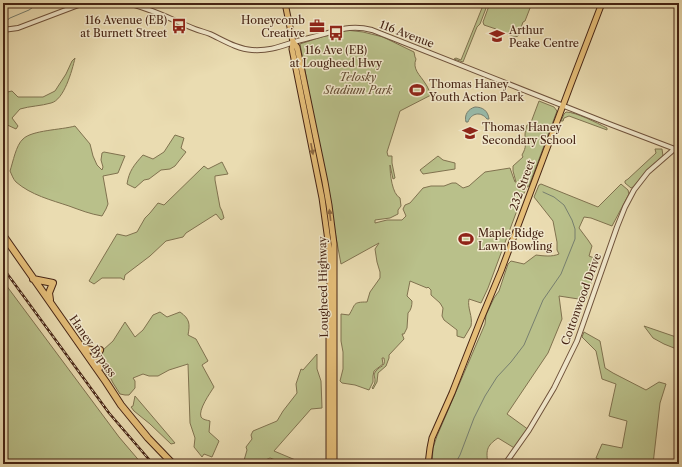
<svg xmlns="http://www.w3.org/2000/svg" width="682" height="467" viewBox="0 0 682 467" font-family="'Libre Caslon Text',serif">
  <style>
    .green { fill: #b9c08a; stroke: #80724f }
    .water { fill: #98bcac; stroke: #777f6f }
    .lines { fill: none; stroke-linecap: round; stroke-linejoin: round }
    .stream { stroke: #777f6f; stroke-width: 1 }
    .minor-casing { stroke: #6f523b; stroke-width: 6 }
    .major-casing { stroke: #462414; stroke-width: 7 }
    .highway-casing { stroke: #462414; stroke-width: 8 }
    .minor { stroke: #f1e8cc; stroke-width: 4 }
    .major { stroke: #e5be78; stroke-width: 5 }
    .highway { stroke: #e5be78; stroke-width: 6 }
    .rail-casing { stroke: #462414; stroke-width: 2.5 }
    .rail { stroke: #f1e8cc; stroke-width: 1; stroke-dasharray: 3; stroke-linecap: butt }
    .oneway { fill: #8e6941 }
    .labels { text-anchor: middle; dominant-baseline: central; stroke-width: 3; stroke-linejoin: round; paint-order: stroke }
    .poi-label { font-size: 11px; fill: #462414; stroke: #f1e8cc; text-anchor: start }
    .street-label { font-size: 11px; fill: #462414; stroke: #f1e8cc }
    .park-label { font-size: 11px; font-style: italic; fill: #634b32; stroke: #f1e8cc }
  </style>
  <rect width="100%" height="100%" fill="#eadcb1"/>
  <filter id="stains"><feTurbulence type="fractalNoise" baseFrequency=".005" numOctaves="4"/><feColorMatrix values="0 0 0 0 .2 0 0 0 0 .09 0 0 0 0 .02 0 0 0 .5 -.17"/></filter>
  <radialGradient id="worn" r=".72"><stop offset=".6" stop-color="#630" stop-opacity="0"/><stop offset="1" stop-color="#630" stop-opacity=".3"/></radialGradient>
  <path class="green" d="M484 3H488L480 24 477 27 463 62 454 59 456 58 461 60Z
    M490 3H532L525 21 523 22 518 36 515 37 503 32 501 33 497 31 496 29 484 25 483 22Z
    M346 30 363 32 383 37 414 52 415 57 416 59C412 69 420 75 425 83 428 87 429 91 431 95L400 111 387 152 388 156H392V163L395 178 393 179 390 165C390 174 392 194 400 198L401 206 398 210V214L390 218 375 220V223L387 220H402L406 216 403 209 405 205 410 203 423 188 431 186H444L452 183H456L463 188 469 186 478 178 485 172 510 168 515 182H516L513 171V166L523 157 522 155C527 146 525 145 525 135 525 132 526 129 527 125H530L539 101 554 107 557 111 529 186 527 187 522 197 488 288 481 303 469 299C467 308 473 316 471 326 469 330 466 334 464 338L457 336V330L444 320 442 316 443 308 440 303 431 295V290L428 287 427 288 410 281 407 296 412 301C412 306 411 310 408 313L407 328 404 334H402L404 339 389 355V358L386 366 378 373 377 382 373 389 372 388C373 386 375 384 375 381 375 377 373 374 376 371 380 365 386 368 384 358H382L383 364 374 371 373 376V382L369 390 355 385 342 383 340 381 343 369V352L341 341V314L349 315C356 304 352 302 367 302L370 292 380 278V272L377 262 375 249 379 243 341 264 300 44 337 32Z
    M75 58C72 71 64 100 51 103 41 106 30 106 20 109L12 118 18 126 16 129 3 123V93L12 91 18 97H43L55 91 66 74 72 61Z
    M566 112C576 112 597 123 607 128V130L569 116 564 118 563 121H561L564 114Z
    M75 126 90 144 93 156 97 165 102 170 103 167 101 160 102 153 104 152 125 156 118 173 103 176 108 204 106 209 102 216C90 214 80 210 69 206 51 200 31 195 16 182 13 179 12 175 10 171 13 162 16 145 23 139 32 130 61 130 75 126Z
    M175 135 184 138 181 148 186 152 175 166 170 169 161 170 149 179 144 180 135 188 127 184C129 171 134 165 143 155L153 159 164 152Z
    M655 149H662L663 156 646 172 633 187 631 188 625 183V181L628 179 656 153Z
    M438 156 443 160 455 163V169L423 174 420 170Z
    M222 162 228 174 215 176V180L220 207 222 211 224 218 221 220 216 214 186 233 183 237 166 241 150 256 125 275 124 280 121 278H102L94 284 89 281 117 234 126 236 137 232 145 218 150 213 158 203 164 205 204 166 208 169Z
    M541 184 598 207 621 184 628 190 629 194 612 226 591 218 584 217 579 228 588 240 592 246 589 256 599 260 585 300 559 296 562 319 548 353 507 414 529 430 516 449 498 438C486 446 486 451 488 464H432L433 448 437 436 485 324 486 315 494 298 499 291 508 264 511 261 524 264 536 255C544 256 552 257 559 254L557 250V242L553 221 534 197 539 185Z
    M3 281 119 437 142 464H3Z
    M160 312 167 317 180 312C190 319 190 324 188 335L196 339 208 361 202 365 214 387C210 393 198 410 201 417 203 420 207 420 210 421L209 432 219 441 212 457 204 454 202 457 194 447 195 438 190 423 188 364 169 370 158 376H149L143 374 133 378 135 381V388L129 395H125L120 394 113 383 110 377 106 374 100 362V355L103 350 113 341 125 322 135 337 143 330 153 315Z
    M644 326 679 338V350L664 344 653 338Z
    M584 332 600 341 605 368 613 373 646 390 659 382 666 384 660 403 653 464H611L596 458 602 444 622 448 627 421 609 416 616 384 602 379 596 351 582 337Z
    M317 354V369L321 381 322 408 311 409 274 451 305 464H286L270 458 261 462V464H243L247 450 246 447 252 439 251 435 253 431 277 421 283 411 297 393 296 384 301 369 303 370Z
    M135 396 175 443 171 444 150 424 134 411 131 407 133 406Z"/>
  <path class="water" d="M475 107C483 107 488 111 489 119H487C481 111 471 113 468 122H466C464 115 468 109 475 107Z"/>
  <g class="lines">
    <path class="stream" d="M6 21 10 18 29 10 39 3
      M455 464 460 455 474 418 485 396 497 377 511 362 524 345 543 300 561 274 575 239V229L572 220 564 205 554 197 543 192"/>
    <g class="minor-casing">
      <path id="minor" d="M126 3C151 8 172 20 195 29 200 31 205 32 210 34 223 40 237 49 252 50 269 51 279 47 294 42 304 39 314 37 324 34 342 29 353 25 372 30L612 125 675 149
        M3 30 18 28 84 3
        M505 464 529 430 554 388 577 341 617 227 625 207 634 190 648 172 679 145"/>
    </g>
    <g class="major-casing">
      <path id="major" d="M285 3 293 42 292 49 322 198 329 248 330 273 329 337V464
        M293 42 297 47 325 182 329 205 334 244V464
        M428 464 430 448 432 438 452 393 481 319 501 271 571 84 602 3"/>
    </g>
    <g class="highway-casing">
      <path id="highway" d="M3 235 106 382 121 405 148 438 173 464
        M33 279 53 283 49 293 50 300
        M83 347C89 351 93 350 100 350
        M99 368C96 361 96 356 100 350"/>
    </g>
    <use href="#minor" class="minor"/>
    <use href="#major" class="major"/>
    <use href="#highway" class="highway"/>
    <g class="rail-casing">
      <path id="rail" d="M3 268 109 413 153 464"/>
    </g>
    <use href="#rail" class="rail"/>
  </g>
  <defs><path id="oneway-solid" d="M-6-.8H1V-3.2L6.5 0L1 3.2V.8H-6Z"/></defs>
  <g class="oneway">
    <use href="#oneway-solid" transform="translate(312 149) rotate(79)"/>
    <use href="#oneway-solid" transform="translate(330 215) rotate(-97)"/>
  </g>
  <defs>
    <g id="bus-bare" transform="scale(1.2)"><path d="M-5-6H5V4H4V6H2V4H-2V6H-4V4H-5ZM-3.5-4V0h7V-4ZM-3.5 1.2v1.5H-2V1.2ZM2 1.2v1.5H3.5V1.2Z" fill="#8f2418" stroke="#f1e8cc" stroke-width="2.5" paint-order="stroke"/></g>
    <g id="office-bare" transform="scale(1.2)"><path d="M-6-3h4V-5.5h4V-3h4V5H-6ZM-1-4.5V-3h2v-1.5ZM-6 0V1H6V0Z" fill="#8f2418" stroke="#f1e8cc" stroke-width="2.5" paint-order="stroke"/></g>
    <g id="school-bare" transform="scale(1.2)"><path d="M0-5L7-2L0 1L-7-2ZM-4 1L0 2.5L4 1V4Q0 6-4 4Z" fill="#8f2418" stroke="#f1e8cc" stroke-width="2.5" paint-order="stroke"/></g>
    <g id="stadium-bare" transform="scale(1.2)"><path d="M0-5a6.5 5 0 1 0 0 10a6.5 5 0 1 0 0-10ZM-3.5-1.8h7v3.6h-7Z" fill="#8f2418" stroke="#f1e8cc" stroke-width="2.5" paint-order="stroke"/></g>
  </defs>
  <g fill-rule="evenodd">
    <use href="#bus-bare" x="179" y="26"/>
    <use href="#office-bare" x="317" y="26"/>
    <use href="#bus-bare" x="336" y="33"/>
    <use href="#school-bare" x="497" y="36"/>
    <use href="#stadium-bare" x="417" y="90"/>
    <use href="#school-bare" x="470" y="133"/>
    <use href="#stadium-bare" x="466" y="239"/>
  </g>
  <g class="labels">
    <g class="poi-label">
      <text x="167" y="20" text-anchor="end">116 Avenue (EB)<tspan x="167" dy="13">at Burnett Street</tspan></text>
      <text x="305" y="20" text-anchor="end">Honeycomb<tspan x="305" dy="13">Creative</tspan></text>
      <text x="509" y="30">Arthur<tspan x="509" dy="13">Peake Centre</tspan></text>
      <text x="336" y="50" text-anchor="middle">116 Ave (EB)<tspan x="336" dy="13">at Lougheed Hwy</tspan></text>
      <text x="429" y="84">Thomas Haney<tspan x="429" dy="13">Youth Action Park</tspan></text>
      <text x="482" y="127">Thomas Haney<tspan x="482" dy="13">Secondary School</tspan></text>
      <text x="478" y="233">Maple Ridge<tspan x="478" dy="13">Lawn Bowling</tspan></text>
    </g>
    <g class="street-label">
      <text transform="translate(407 34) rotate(21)">116 Avenue</text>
      <text transform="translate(522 185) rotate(-70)">232 Street</text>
      <text transform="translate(323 287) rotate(-91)">Lougheed Highway</text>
      <text transform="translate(581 299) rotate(-70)">Cottonwood Drive</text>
      <text transform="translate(93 346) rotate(55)">Haney Bypass</text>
    </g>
    <g class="park-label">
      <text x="358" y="77">Telosky<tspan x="358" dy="13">Stadium Park</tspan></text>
    </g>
  </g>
  <rect width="682" height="467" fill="none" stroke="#eadcb1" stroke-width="16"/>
  <rect x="4" y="4" width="674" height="459" fill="none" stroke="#462414" stroke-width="2"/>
  <rect x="8" y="8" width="666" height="451" fill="none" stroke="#462414"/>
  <rect width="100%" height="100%" filter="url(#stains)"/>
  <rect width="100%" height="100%" fill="url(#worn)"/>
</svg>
